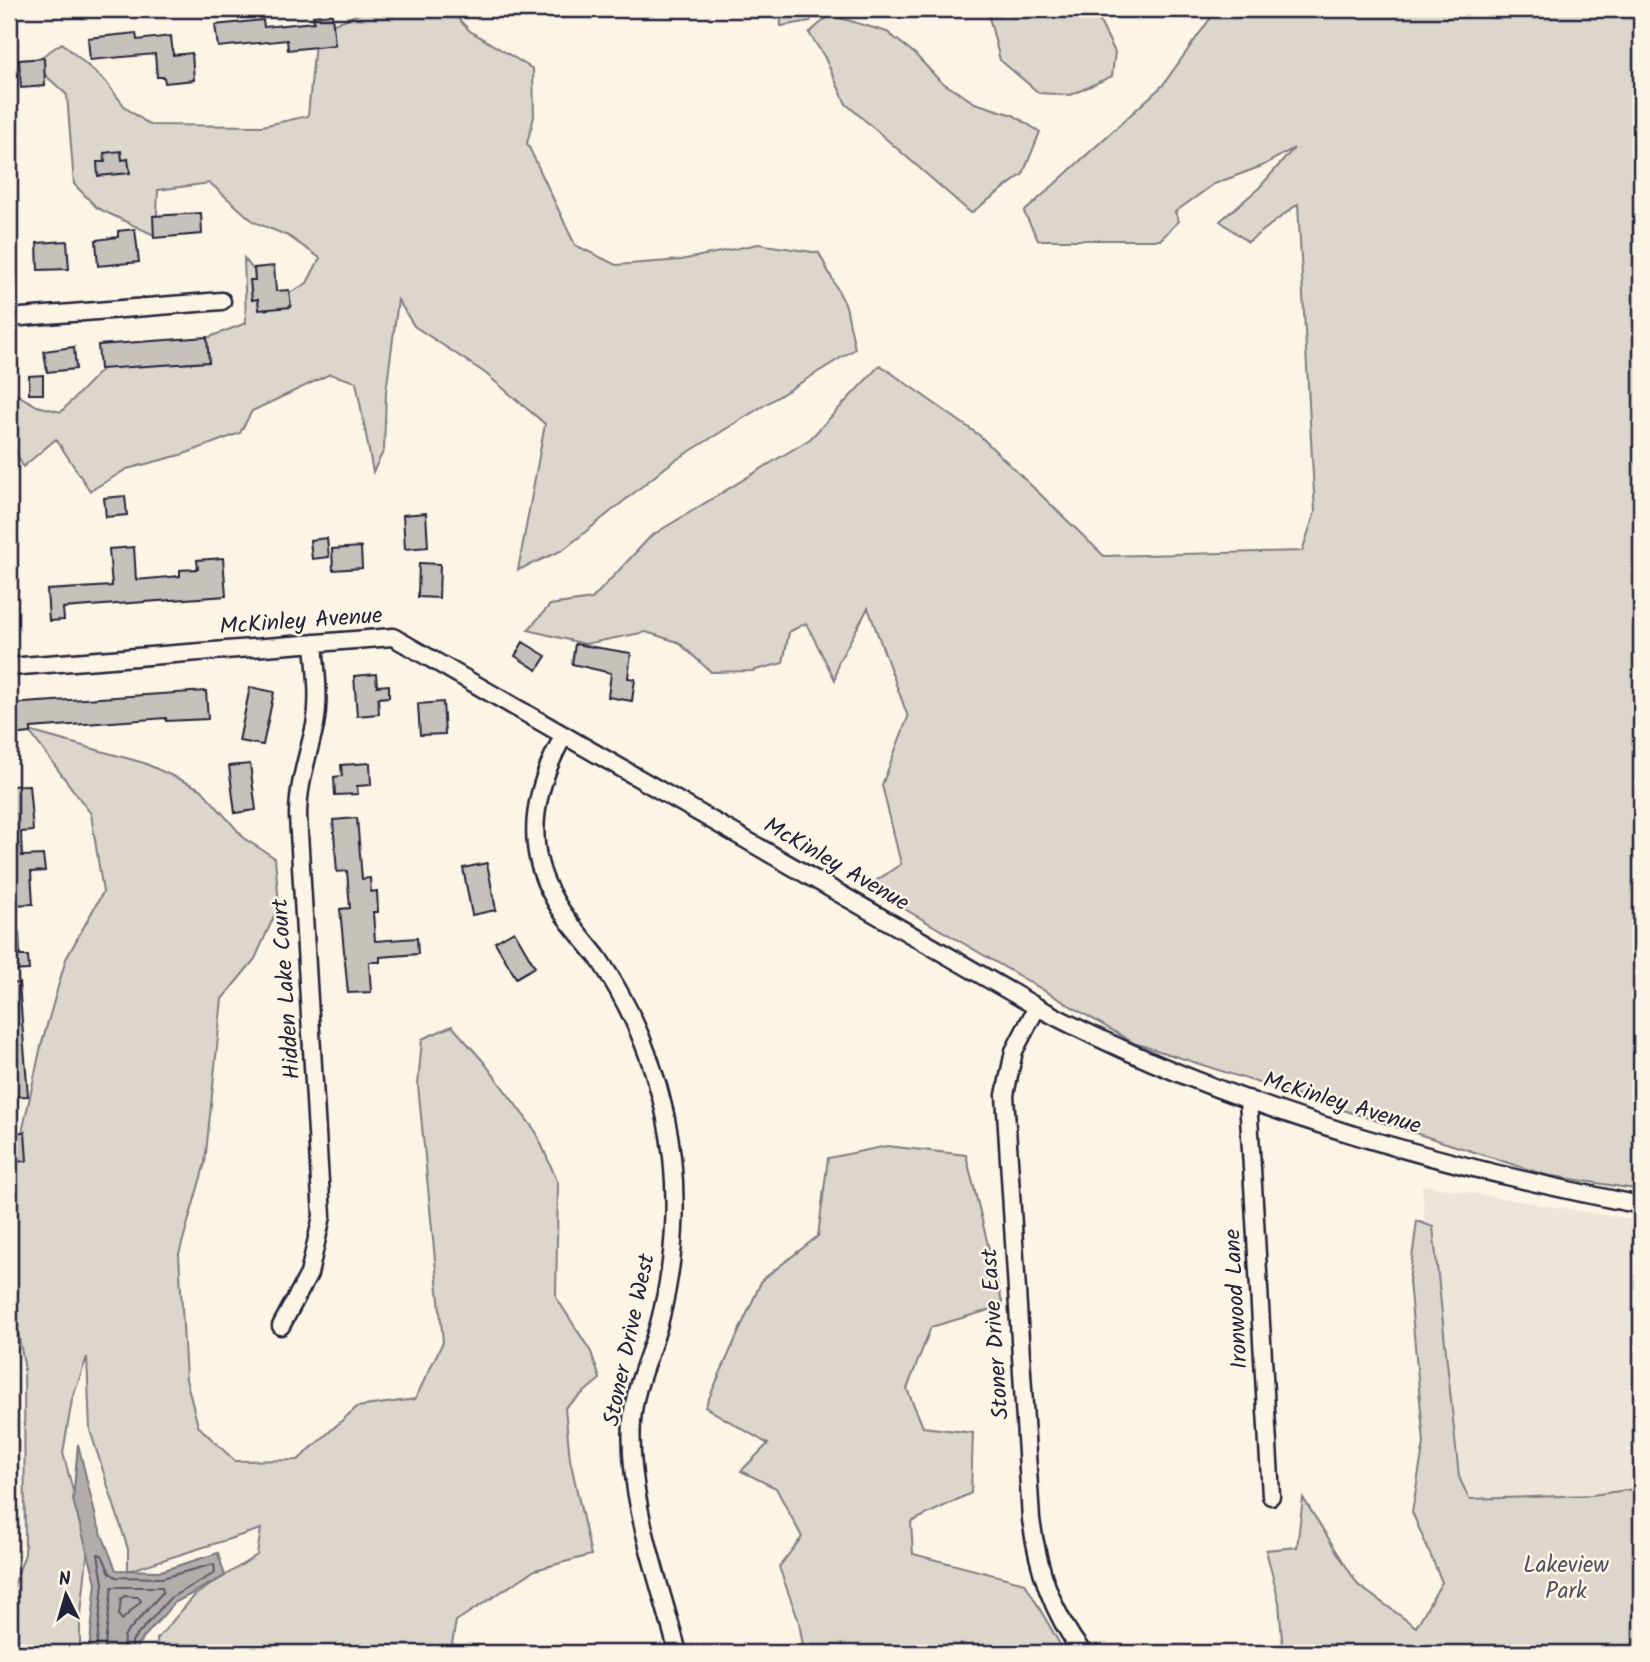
<svg xmlns="http://www.w3.org/2000/svg" width="1650" height="1662" viewBox="0 0 1650 1662" font-family="Kalam,sans-serif">
  <style>
    .built { fill: #ece5d8 }
    .green { fill: #dcd6cc; stroke: #7f7c84; stroke-width: 2 }
    .water { fill: #b2adab; stroke: #78757e; stroke-width: 2 }
    .lines { fill: none; stroke-linecap: round; stroke-linejoin: round }
    .shore { stroke: #5c5a68; stroke-width: 2 }
    .building { fill: #c6c1bb; stroke: #22223b; stroke-width: 2 }
    .street-casing { stroke: #22223b; stroke-width: 21 }
    .street { stroke: #fcf5e5; stroke-width: 16 }
    .labels { text-anchor: middle; dominant-baseline: central; stroke-width: 5; stroke-linejoin: round; paint-order: stroke }
    .street-label { font-size: 23px; fill: #22223b; stroke: #fcf5e5 }
    .park-label { font-size: 23px; fill: #504f5f; stroke: #fcf5e5 }
  </style>
  <rect width="100%" height="100%" fill="#fcf5e5"/>
  <filter id="ink" filterUnits="userSpaceOnUse"><feTurbulence type="fractalNoise" baseFrequency=".0143" numOctaves="2"/><feDisplacementMap in="SourceGraphic" scale="14" xChannelSelector="R" yChannelSelector="G"/><feConvolveMatrix kernelMatrix="1 2 1 2 8 2 1 2 1" color-interpolation-filters="sRGB"/></filter>
  <g filter="url(#ink)">
    <path class="built" d="M1422 1185 1641 1221V1496L1444 1508Z"/>
    <path class="green" d="M369 9H449L470 31 533 69 534 117 527 143 575 245 616 265 681 260 758 244 819 253 846 306 855 349 671 463 563 550 518 570 545 424 485 373 414 326 398 300 386 392 384 450 373 472 356 382 330 374 252 411 240 433 184 454 127 469 90 491 56 439 23 467 9 436V390L37 406 61 412 115 356H160L246 323 244 258 277 300 307 283 320 258 288 236 254 222 210 183 158 190 156 236 97 208 74 184 67 95 32 63 62 43 105 81 126 108 150 125 262 126 308 116 316 32Z
      M819 9 810 21 781 26 780 9Z
      M987 9H1087L1095 12 1115 52 1112 76 1071 95 1039 93 1000 60Z
      M1217 9H1641V1190L1546 1175 1134 1043 867 887 901 864 882 785 908 717 868 608 838 663 835 680 806 623 789 632 783 663 752 671 711 672 678 642 646 632 585 644 528 630 550 605 592 599 651 536 810 439 880 365 979 435 1104 556 1302 551 1315 512 1298 204 1248 242 1220 221 1259 188 1294 148 1262 166 1214 184 1175 212 1179 221 1160 240H1038L1024 212 1162 86Z
      M830 15 887 32 914 53 940 81 975 103 1013 115 1040 132 1023 174 971 213 846 104 824 56 809 33Z
      M29 731 144 763 201 789 245 839 275 858 279 905 255 959 222 999 205 1163 179 1254 186 1379 198 1426 235 1461 298 1460 357 1407 415 1399 443 1342 418 1085 422 1039 452 1026 483 1061 536 1132 558 1183 556 1297 591 1352 600 1379 565 1408 570 1459 591 1555 535 1570 456 1621 452 1644 470 1653H158L157 1639 195 1595 257 1555 261 1529 128 1571V1549L90 1430 87 1357 72 1400 63 1453 88 1547 80 1624V1653H9V1599L25 1554 24 1364 9 1285V1192L41 1046 66 959 103 892 91 814Z
      M887 1146 966 1155 1003 1306 931 1327 907 1389 923 1427 973 1433 971 1493 911 1522 913 1554 1025 1583 1065 1653H804L799 1622 779 1567 802 1537 776 1488 741 1471 768 1444 705 1407 762 1280 818 1236 828 1158Z
      M1417 1221 1433 1227 1459 1477 1469 1499 1592 1495 1641 1488V1653H1283L1279 1602 1266 1550 1297 1547 1303 1498 1358 1585 1416 1627 1442 1582 1412 1512 1424 1443 1409 1281Z"/>
    <path class="water" d="M78 1444 97 1522 116 1570 161 1571 218 1553 225 1576 174 1603 137 1645 139 1653H89L96 1582 73 1500Z"/>
    <g class="lines">
      <path class="shore" d="M124 1596 138 1597 141 1601 122 1620 119 1616 121 1599Z
        M96 1653 103 1583 98 1554 102 1555 110 1573 116 1577 162 1578 214 1564 215 1573 170 1598 132 1641V1653
        M104 1653 112 1587H162L163 1592 124 1636 123 1653"/>
    </g>
    <path class="building" d="M332 14 335 45 288 50 287 40 218 47 215 25 263 20 264 27 314 22 313 16Z
      M136 33 137 40 171 36 173 55 192 53 194 80 165 83 164 77H157L155 54 90 60 88 38Z
      M44 58 45 86 21 88 19 60Z
      M121 151 122 160 128 159 130 173 98 176 97 162H105L104 153Z
      M201 213 202 234 154 238 153 216Z
      M135 229 139 262 98 266 96 240 118 237V231Z
      M67 241 69 269 38 270 37 243Z
      M274 266 276 291 289 290 291 307 259 310 258 299 252 300 250 280H255L254 268Z
      M207 337 209 362 100 369 98 345Z
      M74 347 76 369 47 372 44 351Z
      M43 375V394H29V376Z
      M125 496 127 515 106 517 104 498Z
      M426 513 428 547 405 549 403 515Z
      M327 538 329 557 312 559 310 540Z
      M134 547 136 580 180 576V570L198 569 197 560 223 558 226 596 63 608 64 620 49 621 47 590 112 586 109 549Z
      M361 547 362 568 333 570 332 549Z
      M419 563 440 564 439 598 418 597Z
      M523 642 546 656 537 670 515 656Z
      M575 644 631 653 628 678 635 679 632 701 608 697 611 673 572 664Z
      M376 674 377 686 389 685V697L378 698 379 714 357 716 354 676Z
      M250 687 274 692 263 745 239 741Z
      M206 691 208 719 166 721V718L31 728V733L9 735V704Z
      M443 702 445 734 420 735 418 704Z
      M370 763 371 785 357 786 358 794 335 795 334 777 342 776 341 765Z
      M250 764 256 810 235 813 229 766Z
      M29 785 33 831 21 832 22 856 43 855 45 871 31 872 33 904 9 905V786Z
      M357 818 362 879 370 878 371 892 377 891 378 912H373L375 941 417 938 418 954 380 957V962H369L371 992 348 993 340 909 350 908 347 871 337 872 333 820Z
      M487 863 496 910 472 915 463 868Z
      M514 931 535 967 516 978 495 942Z
      M19 932 20 956H28L29 970 9 971V933Z
      M9 983H19L28 1096 9 1097Z
      M25 1132 27 1161 9 1162V1133Z"/>
    <g class="lines">
      <g class="street-casing">
        <path id="street" d="M9 318 222 301
          M9 667 393 637 1037 1007C1218 1104 1440 1166 1641 1205
          M564 735C536 785 522 841 552 895 564 919 583 938 599 959 630 1005 653 1060 665 1114 680 1183 677 1256 659 1324 650 1356 634 1387 632 1421 627 1498 659 1579 678 1653
          M1037 1007 1014 1051 1005 1095 1031 1519C1038 1569 1052 1613 1083 1653
          M1248 1099 1271 1496
          M281 1326 309 1274 322 1216 298 816C298 784 308 756 315 725 320 698 316 670 314 643"/>
      </g>
      <use href="#street" class="street"/>
    </g>
  </g>
  <g class="labels">
    <g class="street-label">
      <text transform="translate(301 622) rotate(-4)">McKinley Avenue</text>
      <text transform="translate(836 865) rotate(30)">McKinley Avenue</text>
      <text transform="translate(287 989) rotate(-94)">Hidden Lake Court</text>
      <text transform="translate(1342 1104) rotate(17)">McKinley Avenue</text>
      <text transform="translate(1237 1299) rotate(-93)">Ironwood Lane</text>
      <text transform="translate(996 1334) rotate(-94)">Stoner Drive East</text>
      <text transform="translate(630 1340) rotate(-78)">Stoner Drive West</text>
    </g>
    <g class="park-label">
      <text x="1566" y="1566">Lakeview<tspan x="1566" dy="26">Park</tspan></text>
    </g>
  </g>
  <rect width="1650" height="1662" fill="none" stroke="#fcf5e5" stroke-width="35"/>
  <rect x="18" y="18" width="1615" height="1627" fill="none" stroke="#22223b" stroke-width="2.5" filter="url(#ink)"/>
  <g transform="translate(66 1595) rotate(355)" stroke="#fcf5e5" stroke-width="5" paint-order="stroke">
  <path d="M0-5L12 26L0 18L-12 26Z" fill="#22223b"/>
  <text y="-10" font-size="19" font-weight="bold" text-anchor="middle" fill="#22223b">N</text>
  </g>
</svg>
